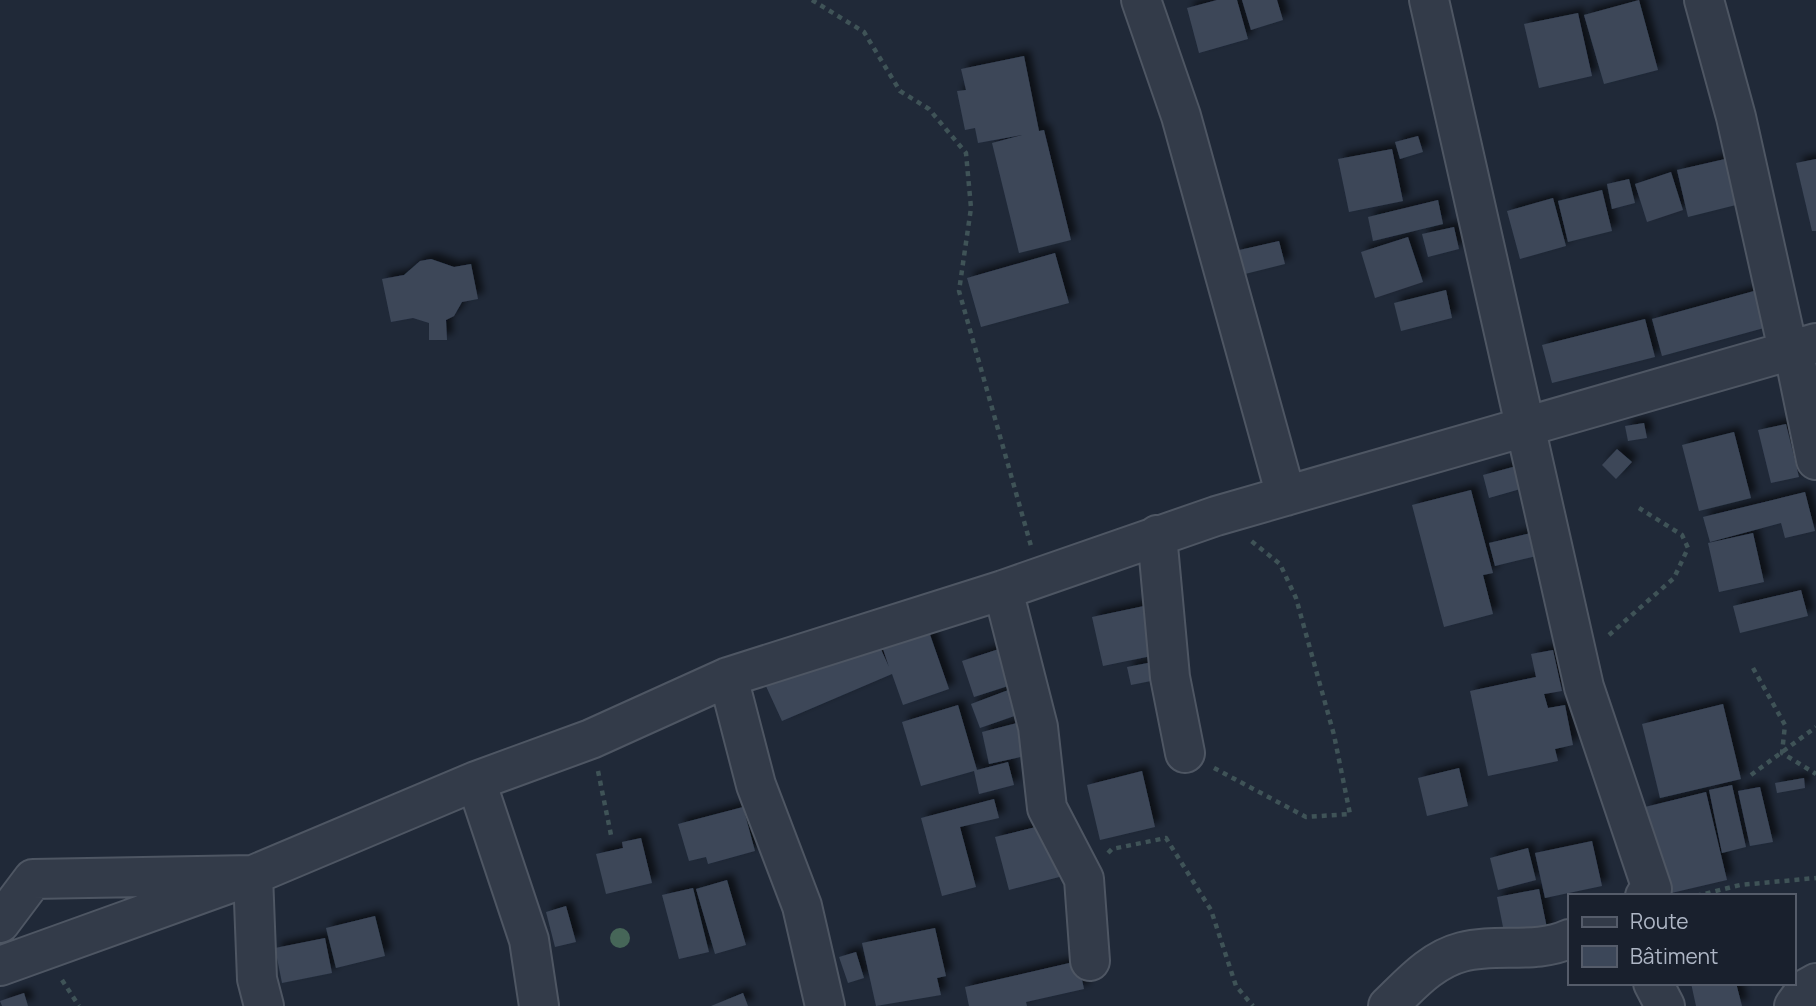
<svg xmlns="http://www.w3.org/2000/svg" width="1816" height="1006" viewBox="0 0 1816 1006" font-family="Manrope,sans-serif">
  <style>
    .building { fill: #3c4759; filter: url(#shadow) }
    .lines { fill: none; stroke-linecap: round; stroke-linejoin: round }
    .minor-casing { stroke: #4e5663; stroke-width: 42 }
    .path { stroke: #3f5357; stroke-width: 4.5; stroke-dasharray: 5 5; stroke-linecap: butt }
    .minor { stroke: #333b49; stroke-width: 38 }
    .tree { fill: #466658 }
  </style>
  <defs>
    <filter id="shadow"><feDropShadow dx="6" dy="-6" stdDeviation="3.5" flood-color="#0009"/></filter>
  </defs>
  <rect width="100%" height="100%" fill="#202938"/>
  <path class="building" d="M1217 0H1237L1248 39 1199 53 1187 8Z
    M1242 0H1277L1283 20 1251 30Z
    M1639 0 1658 70 1604 84 1584 15Z
    M1578 13 1592 76 1539 88 1524 24Z
    M1024 56 1039 131 1044 130 1071 240 1019 253 992 143 1022 135 978 143 975 128 965 130 957 91 966 90 961 69Z
    M1418 136 1423 152 1400 159 1395 142Z
    M1392 149 1403 201 1349 212 1338 159Z
    M1725 159 1736 205 1688 217 1677 170Z
    M1816 159V231H1812L1796 163Z
    M1671 172 1683 210 1647 222 1635 184Z
    M1629 179 1635 203 1612 209 1607 184Z
    M1602 190 1612 231 1568 242 1558 201Z
    M1553 198 1566 246 1520 259 1507 211Z
    M1438 200 1443 224 1373 241 1368 217Z
    M1454 227 1459 249 1428 257 1422 234Z
    M1408 237 1423 282 1375 298 1361 252Z
    M1279 241 1285 264 1241 275 1235 251Z
    M1055 253 1069 303 981 327 967 278Z
    M431 259 454 267 471 264 478 299 462 302 454 316 446 320 447 340H429V323L413 318 391 322 382 279 404 275 420 261Z
    M1446 290 1452 318 1401 331 1394 303Z
    M1754 291 1764 328 1662 356 1652 319Z
    M1645 319 1655 357 1552 383 1542 345Z
    M1644 423 1647 438 1628 441 1625 426Z
    M1786 424 1799 477 1771 483 1758 430Z
    M1734 432 1751 498 1699 511 1682 445Z
    M1617 449 1632 462 1616 479 1602 465Z
    M1524 464 1531 486 1489 498 1483 475Z
    M1471 490 1493 573 1483 575 1493 614 1444 627 1412 505Z
    M1805 492 1815 531 1785 538 1781 523 1710 542 1703 517Z
    M1539 531 1545 554 1495 566 1489 543Z
    M1753 533 1764 582 1719 592 1708 543Z
    M1801 590 1808 616 1740 633 1733 606Z
    M1144 606 1156 655 1103 666 1092 617Z
    M927 626 949 689 903 705 892 674 782 721 765 684 875 636 889 667 881 643Z
    M999 649 1011 685 974 697 962 661Z
    M1553 650 1562 691 1544 694 1548 708 1565 705 1573 745 1555 749 1558 761 1488 776 1470 691 1536 677 1531 654Z
    M1158 661 1161 679 1131 685 1127 667Z
    M1011 689 1020 714 980 728 971 704Z
    M1723 704 1741 779 1660 798 1642 724Z
    M958 705 977 770 1008 762 1014 785 979 794 974 771 921 786 902 722Z
    M1017 723 1025 756 989 764 982 732Z
    M1459 768 1468 806 1427 816 1418 778Z
    M1142 771 1155 827 1100 840 1087 785Z
    M1804 778 1805 788 1777 793 1775 783Z
    M1732 785 1746 847 1722 853 1709 790Z
    M1760 787 1773 842 1750 846 1738 791Z
    M1706 792 1727 880 1667 894 1645 807Z
    M994 799 999 818 960 827 976 887 942 896 921 818Z
    M743 807 755 851 708 864 706 857 689 861 678 824Z
    M1044 825 1067 875 1009 890 995 837Z
    M641 838 652 883 606 894 596 854 623 848 622 842Z
    M1592 841 1602 886 1545 898 1535 853Z
    M1528 848 1536 880 1498 890 1490 858Z
    M727 880 746 945 715 954 696 889Z
    M693 888 709 952 679 959 662 895Z
    M1539 889 1548 933 1506 942 1497 897Z
    M566 906 576 942 555 947 546 912Z
    M375 916 385 956 336 968 326 928Z
    M935 928 946 976 937 978 941 995 876 1006 862 943Z
    M325 938 332 973 282 983 275 948Z
    M856 952 864 978 848 983 839 957Z
    M1078 961 1084 989 1026 1002 1027 1006H969L965 987Z
    M1691 983H1736L1742 1006H1696Z
    M24 993 28 1006H2L0 1001Z
    M743 993 748 1006H711Z"/>
  <g class="lines">
    <g class="minor-casing">
      <path id="minor" d="M1141 0 1181 116 1286 496
        M1429 0 1584 687 1652 889 1645 896
        M1704 0 1736 117 1788 350
        M1793 349 1816 460
        M1157 535 1170 677 1185 753
        M1003 590 1038 727 1047 808 1084 879 1090 961
        M728 677 756 785 802 906 825 1006
        M476 781 529 940 539 1006
        M0 923 33 879 253 875 476 781 591 739 728 677 1003 590 1216 516 1816 343
        M0 966 253 875 257 979 264 1006
        M1653 983 1665 1006
        M1388 1006C1410 985 1431 960 1462 952 1497 943 1536 954 1569 939
        M1794 1006 1807 988 1816 983"/>
    </g>
    <path class="path" d="M812 0 864 32 900 91 929 109 966 153 971 208 959 291 1031 546
      M1609 635 1674 578 1688 548 1682 535 1639 508
      M1753 668 1785 725 1782 753 1816 774
      M1214 768 1306 817 1350 814 1334 735 1296 598 1280 564 1250 540
      M598 771 611 835
      M1751 775 1816 727
      M1108 853 1112 849 1166 838 1211 910 1236 986 1253 1006
      M1696 896 1740 885 1816 878
      M62 980 79 1006"/>
    <use href="#minor" class="minor"/>
  </g>
  <circle class="tree" cx="620" cy="938" r="10"/>
  <rect x="1568" y="894" width="228" height="91" fill="#19202d" stroke="#555c6a" stroke-width="2"/>
  <rect x="1582" y="917" width="35" height="10" fill="#333b49" stroke="#555c6a" stroke-width="2"/>
  <text x="1630" y="929" font-size="21" fill="#aeb6c5">Route</text>
  <rect x="1582" y="946" width="35" height="21" fill="#3c4759" stroke="#555c6a" stroke-width="2"/>
  <text x="1630" y="964" font-size="21" fill="#aeb6c5">Bâtiment</text>
</svg>
